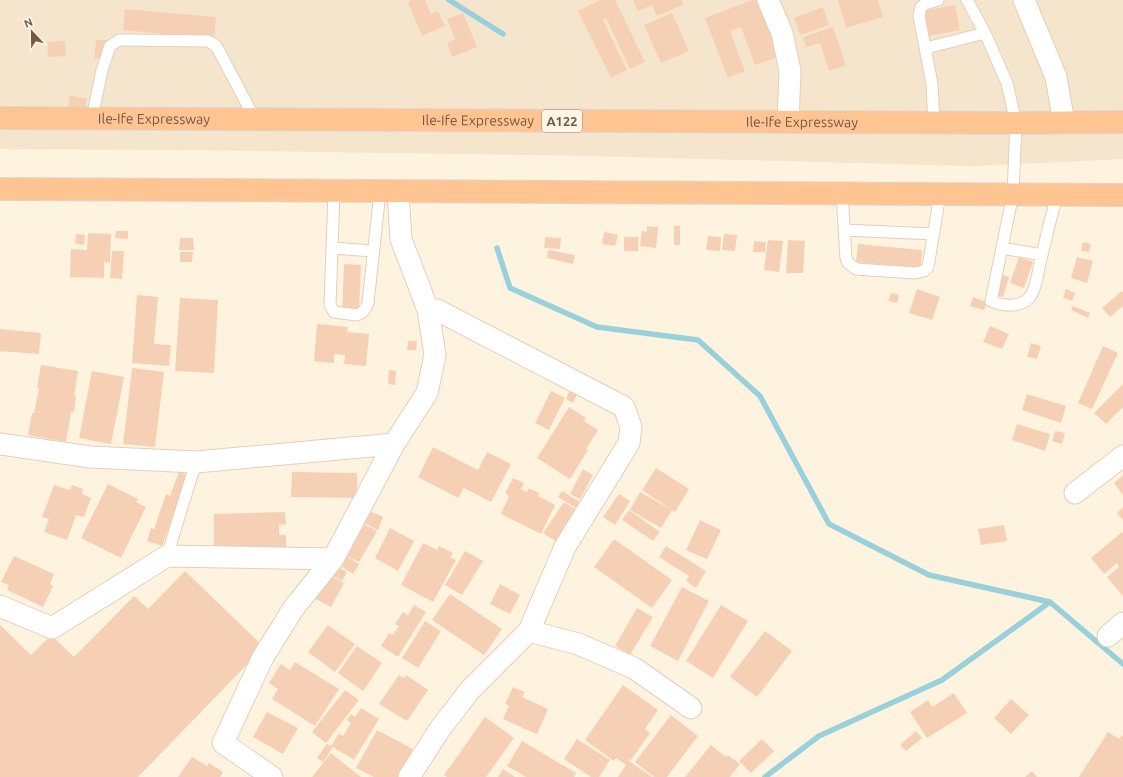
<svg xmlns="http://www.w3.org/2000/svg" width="1123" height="777" viewBox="0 0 1123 777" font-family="Ubuntu,sans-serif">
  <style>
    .residential { fill: #f6e5cd }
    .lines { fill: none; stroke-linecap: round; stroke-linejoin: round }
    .stream { stroke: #98d0dc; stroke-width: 5.5 }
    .building { fill: #f6d0b5 }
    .service-casing { stroke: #e3cfbb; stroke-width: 13 }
    .minor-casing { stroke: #e3cfbb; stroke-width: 23 }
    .trunk-casing { stroke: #ded7d2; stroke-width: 24 }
    .service { stroke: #fff; stroke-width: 11 }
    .minor { stroke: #fff; stroke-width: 21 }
    .trunk { stroke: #fec492; stroke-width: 22 }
    .labels { text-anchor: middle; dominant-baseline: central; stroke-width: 3.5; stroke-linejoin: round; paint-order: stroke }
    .shield { fill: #fff6e7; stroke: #9f8776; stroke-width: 1 }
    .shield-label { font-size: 13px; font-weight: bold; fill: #765845 }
    .street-label { font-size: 14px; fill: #765845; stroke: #fff6e7 }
  </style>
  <rect width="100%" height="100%" fill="#fef3df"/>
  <path class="residential" d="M0 0H1123V159L974 166 586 156 197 150 0 149Z"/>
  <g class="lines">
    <path class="stream" d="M449 0 503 34
      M497 248 510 288 597 327 698 340 760 396 829 524 929 575 1050 602 1123 664
      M765 777 819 736 942 680 1050 602"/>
  </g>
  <path class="building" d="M411 0H425L431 14 438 11 445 26 422 36 408 2Z
    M600 0H615L645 62 630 69 606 18 603 20 627 70 611 78 578 11Z
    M633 0H681L683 5 657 16 652 5 638 11Z
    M752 0H760L781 56 755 65 741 27 730 31 745 71 728 78 705 18Z
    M838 0H878L883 17 846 28Z
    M955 5 960 30 929 36 924 11Z
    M823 7 829 25 800 35 794 18Z
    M125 9 216 17 214 39 123 30Z
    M463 13 477 47 452 57 447 43 455 39 447 19Z
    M672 13 689 51 661 63 644 25Z
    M833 27 846 65 829 71 820 43 806 47 803 37Z
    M96 40H108L104 58 94 59Z
    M65 41 66 56 48 57 47 42Z
    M70 95 87 99 84 112 68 108Z
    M647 226 658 227 656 248 640 246 642 231 647 232Z
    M674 226H680V245H674Z
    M116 231H128V239L115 238Z
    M604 232 618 235 615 246 602 244Z
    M88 233 111 234 110 263 104 262V278L70 277 71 249 87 250Z
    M76 234 85 235 84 245 75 244Z
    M724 234 737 235 735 251 722 250Z
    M708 236 721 237 720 251 706 250Z
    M545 237 561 238 560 249 544 248Z
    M624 237H638V251H624Z
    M180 238H193L194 250H179Z
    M768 240 783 241 779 272 764 270Z
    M788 240 805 241 803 273H786Z
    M754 241 766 242 765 252H753Z
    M1083 242 1091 244 1089 252 1081 251Z
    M858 244 922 250 921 268 856 262Z
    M548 250 575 255 573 264 547 258Z
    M112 251H124L122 279 110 278Z
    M180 252H193L192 262H180Z
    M1019 257 1033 262 1024 288 1010 283Z
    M1077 257 1093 261 1087 283 1071 278Z
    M344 264 361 265 359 313 342 312Z
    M1002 275 1009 277 1003 297 996 295Z
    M917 289 940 297 932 320 909 313Z
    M1066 289 1075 293 1072 301 1063 297Z
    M1122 291 1123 292V306L1110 317 1102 308Z
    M891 293 899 295 897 303 888 301Z
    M137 295 158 297 154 344 171 345 169 366 132 363Z
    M973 297 987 302 984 310 970 306Z
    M180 298 218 300 214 373 175 371Z
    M1073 306 1090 313 1088 318 1071 310Z
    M317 324 348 327 347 332 369 334 366 366 344 364 345 355 334 354V363L314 361Z
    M990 326 1009 334 1002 349 983 342Z
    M0 329 41 333 39 354 0 351Z
    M408 341H417L416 350H407Z
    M1031 343 1041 346 1037 359 1027 357Z
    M1103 346 1118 353 1092 409 1078 403Z
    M41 365 78 371 74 396H76L74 412H71L66 442 28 435 32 413H34L39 388 37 387Z
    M132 368 164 372 155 447 123 444Z
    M389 370 396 371 395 385 388 384Z
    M92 371 124 377 111 444 79 438Z
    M1123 384V407L1106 424 1094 413Z
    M571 387 579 390 573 403 566 399Z
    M551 391 565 398 549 430 535 423Z
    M1027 394 1066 406 1061 423 1022 410Z
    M569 407 586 418 584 421 598 430 586 449 588 450 570 479 537 458Z
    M1017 424 1050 434 1045 451 1012 440Z
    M1055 431 1065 433 1062 444 1052 441Z
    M433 447 478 470 487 452 511 464 491 502 464 488 458 498 418 477Z
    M656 468 689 489 675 512 642 490Z
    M583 469 593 475 580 499 570 494Z
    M179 472 188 475 162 546 147 541 151 528 154 529 166 494 170 496Z
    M292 472 357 473V498L291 497Z
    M1123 475V495L1114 483Z
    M513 478 524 483 521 489 527 492 529 488 539 493 538 496 555 505 541 534 501 514 509 496 505 493Z
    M108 484 138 499 136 502 146 507 121 558 81 538Z
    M54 485 70 490 72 485 83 489 82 494 91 498 84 517 76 515 67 540 44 532 49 519 42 517Z
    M562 491 585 505 581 511 558 497Z
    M640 492 672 510 661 528 630 510Z
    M619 494 630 501 615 525 603 517Z
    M564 502 581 513 560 544 543 533Z
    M1123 507V520L1117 513Z
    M365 509 383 517 378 530 360 521Z
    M629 510 660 532 653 541 622 520Z
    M285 512 286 524 279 525V535H286V547L214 549V514Z
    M700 520 721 530 707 559 686 550Z
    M360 522 377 531 359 562 343 554Z
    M1004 525 1007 541 981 545 978 529Z
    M390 528 414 541 398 571 375 558Z
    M1122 532 1123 533V596L1107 577 1119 567 1117 563 1104 574 1091 558Z
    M614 539 672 580 652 608 594 567Z
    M423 543 437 550 439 546 453 553 450 557 456 560 433 602 401 585Z
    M666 546 706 571 696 588 686 581 689 576 659 557Z
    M465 551 483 561 462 595 445 585Z
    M14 556 54 574 50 584 53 586 43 607 7 590 9 585 1 582Z
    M346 556 359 564 353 574 339 565Z
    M338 567 347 572 342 581 333 576Z
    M185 571 264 647 138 777H0V625L31 655 51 635 74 657 134 596 148 609Z
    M329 575 344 583 331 607 316 599Z
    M500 584 520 595 510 614 490 604Z
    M682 587 709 601 678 661 650 646Z
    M450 594 502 629 484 655 432 620Z
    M414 605 426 612 398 657 381 646 389 633 393 635 399 626 395 624 403 612 408 615Z
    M721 605 748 621 713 678 686 661Z
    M637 608 653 617 630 655 615 646Z
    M425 621 441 631 418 668 402 658Z
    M328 625 355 644 335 672 308 652Z
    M765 631 792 651 757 697 730 677Z
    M357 646 382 663 363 691 338 673Z
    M295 662 339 689 315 726 272 699 278 689 269 683 281 664 290 670Z
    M399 675 404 678 406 675 428 690 407 721 379 704Z
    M623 685 658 710 645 729 650 733 631 760 630 759 629 761 652 777H618L626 765 616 758 614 761 585 740Z
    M513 687 525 692 522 697 548 709 537 734 503 719 509 706 505 704Z
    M345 690 359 700 326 743 312 732Z
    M954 693 967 713 927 738 910 712 928 700 932 707Z
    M1011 699 1029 715 1011 734 994 718Z
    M361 708 379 719 354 760 333 747 323 762 317 758 327 744 331 746 339 733 343 736 351 723 347 720 351 714 355 717Z
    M267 712 298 728 283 754 253 737Z
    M671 715 698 736 667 777H654L635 762Z
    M485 717 514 738 486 777H447L444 775Z
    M377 730 413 749 398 777H374L356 768Z
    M916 731 922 738 906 751 900 745Z
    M1108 732 1119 739 1122 735 1123 736V777H1079Z
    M577 739 610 760 599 777H591L564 759Z
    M762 739 774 751 751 773 739 761Z
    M522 741 576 773 574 777H526L507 766Z
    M711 745 726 757 728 755 740 764 730 777H685Z
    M331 753 361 777H312Z
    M192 757 207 766 209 763 223 772 220 777H178Z
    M503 769 515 777H498Z
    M1032 771 1037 777H1025Z"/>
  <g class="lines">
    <g class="service-casing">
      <path id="service" d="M967 0 985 33 1007 83 1016 123 1013 194 991 301C1002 306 1020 308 1029 298 1036 290 1038 273 1040 263 1046 240 1050 217 1058 194
        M926 48 985 33
        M92 118 102 70 110 46 119 40H126L208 41 216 46 221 55 255 119
        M934 122 932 84 919 16 921 7 925 4 938 0
        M334 192 330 305 334 312 357 315C363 313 366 309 368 303L380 192
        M842 193 846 258 848 263 856 269 915 273 924 271 928 267 940 194
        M844 230 934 234
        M332 248 373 251
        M1002 248 1042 255
        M167 556 196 462"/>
    </g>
    <g class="minor-casing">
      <path id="minor" d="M768 0 782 33 790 71 788 122
        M1024 0 1056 77 1064 123
        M0 444 90 457 196 462 394 444
        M1075 493 1123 456
        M0 606 52 628 167 556 333 559
        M529 631 578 644 634 668 691 708
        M1108 636 1123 623
        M272 777 223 743 262 659 293 609 333 559 394 444 427 393 435 355 428 310 401 239 398 192
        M409 777 440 729 470 690 529 631 565 547 629 443 631 427 624 407 437 310H428"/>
    </g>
    <g class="trunk-casing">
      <g id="trunk">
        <path id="s1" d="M0 118 1016 123 1123 122"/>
        <path d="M0 189 1123 195"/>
      </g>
    </g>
    <use href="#service" class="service"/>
    <use href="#minor" class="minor"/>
    <use href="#trunk" class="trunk"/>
  </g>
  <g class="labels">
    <rect class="shield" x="542" y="110" width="40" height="22" rx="3"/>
    <g class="shield-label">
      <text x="562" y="121">A122</text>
    </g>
    <g class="street-label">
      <text stroke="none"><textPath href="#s1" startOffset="154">Ile-Ife Expressway</textPath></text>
      <text stroke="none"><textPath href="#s1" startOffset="478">Ile-Ife Expressway</textPath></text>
      <text stroke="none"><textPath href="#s1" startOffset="802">Ile-Ife Expressway</textPath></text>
    </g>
  </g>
  <g transform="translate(32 32) rotate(338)" stroke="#fff6e7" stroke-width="3" paint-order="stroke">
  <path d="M0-3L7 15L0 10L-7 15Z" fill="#765845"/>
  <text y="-6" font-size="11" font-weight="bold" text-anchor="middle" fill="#765845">N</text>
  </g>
</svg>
